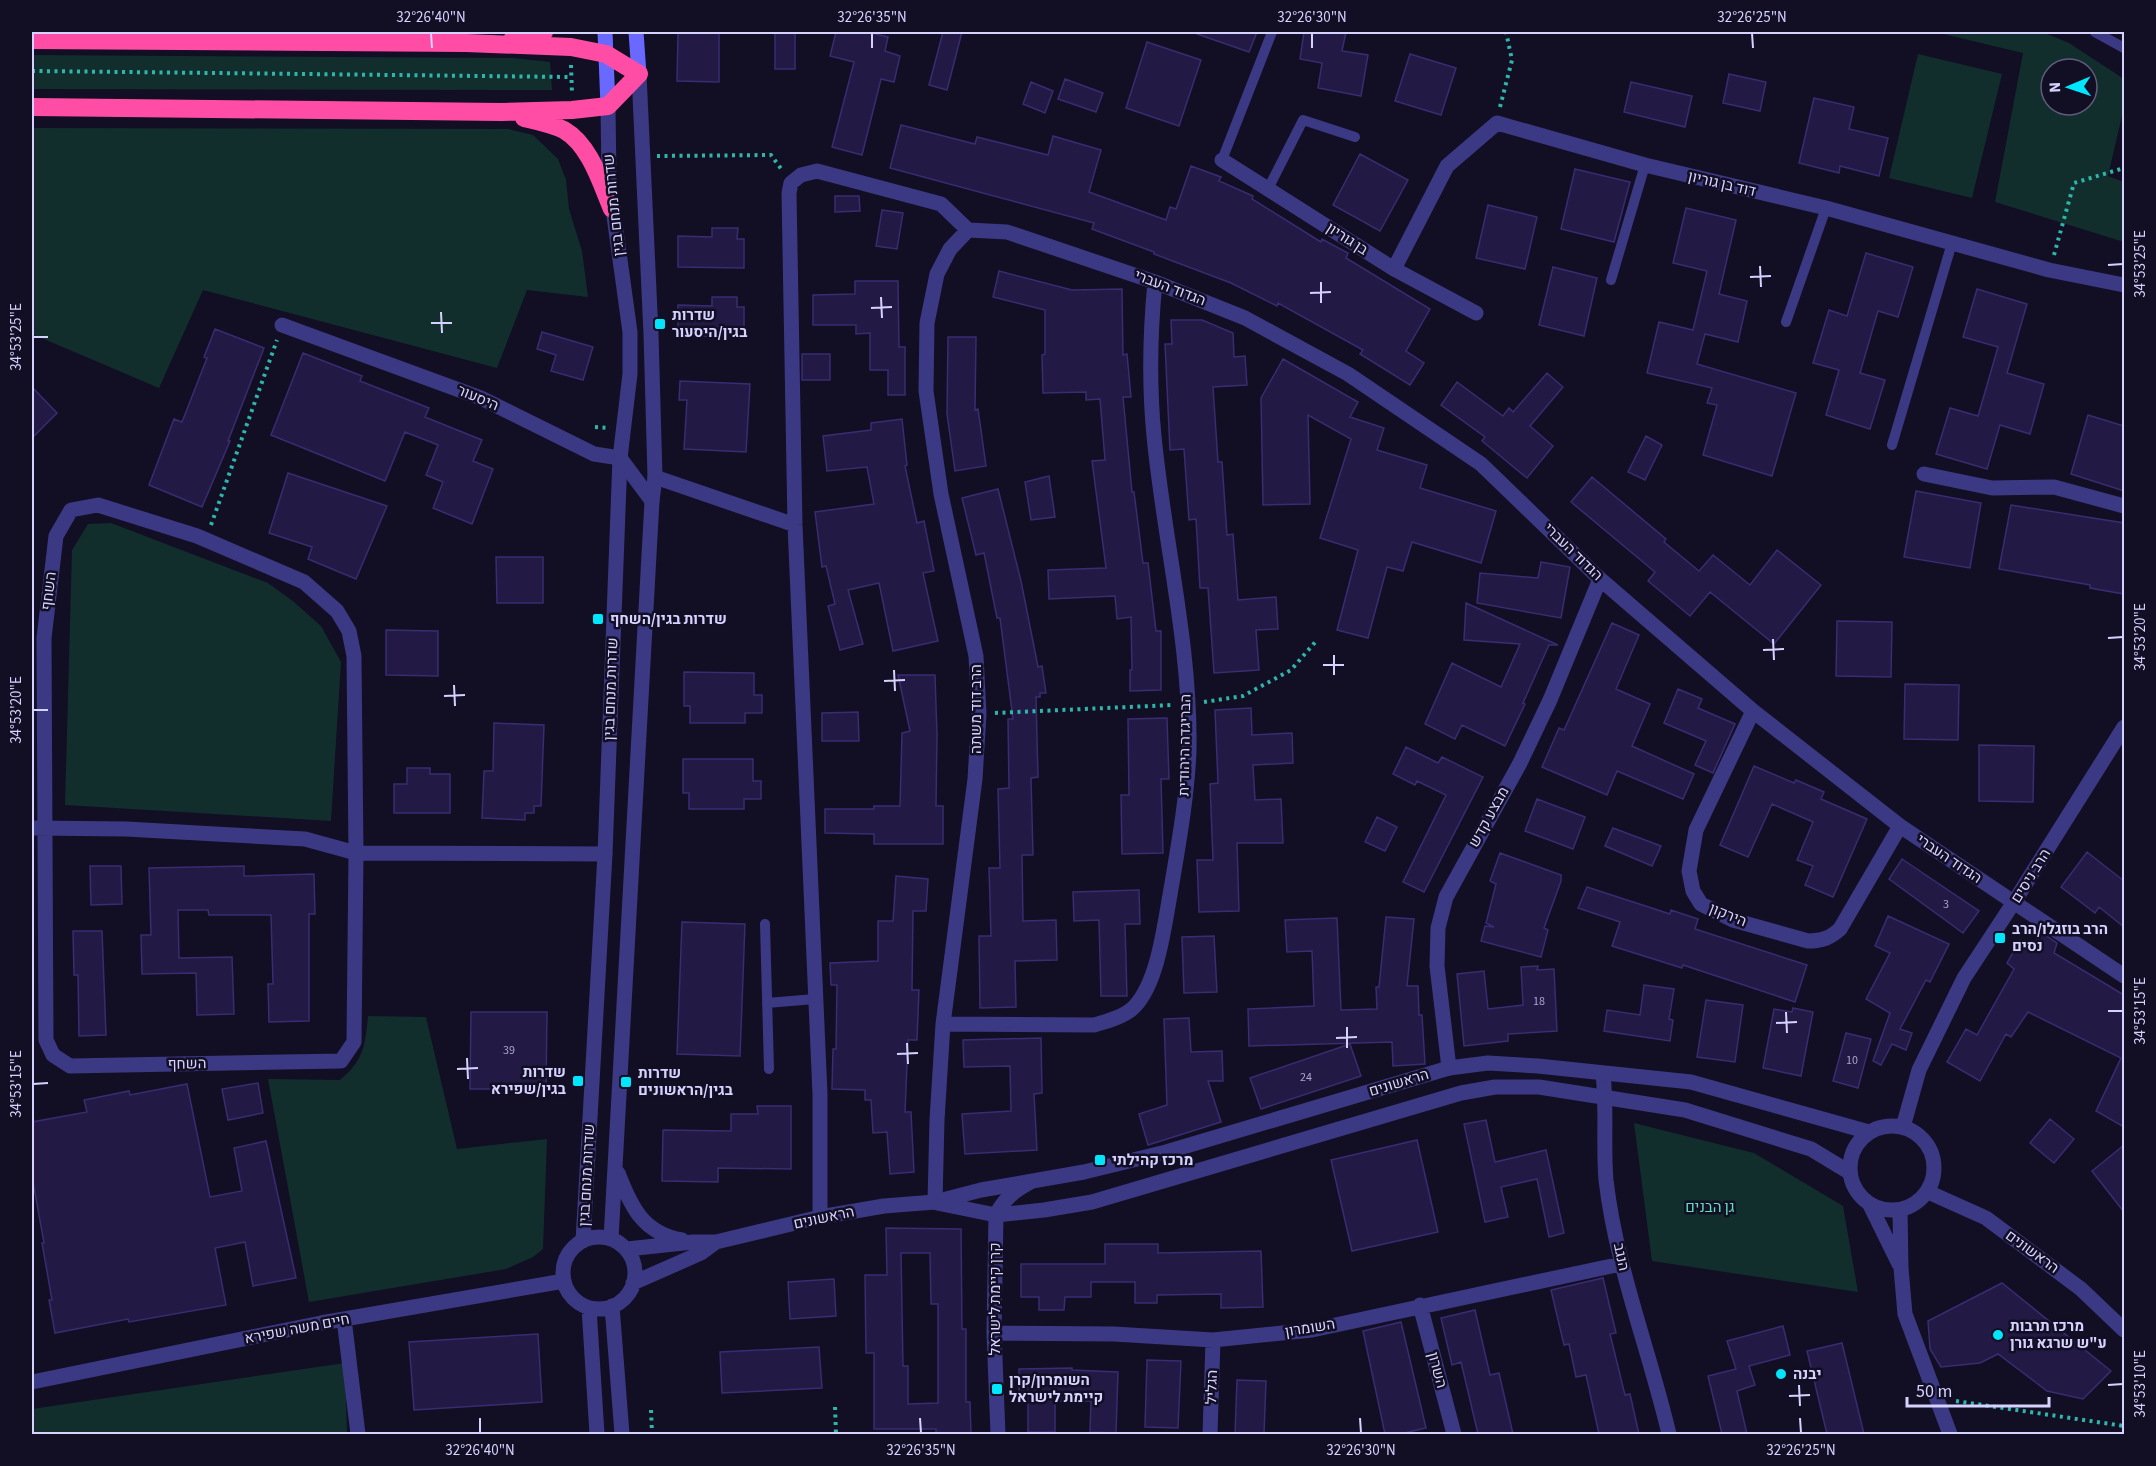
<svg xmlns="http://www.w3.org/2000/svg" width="2156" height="1466" viewBox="0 0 2156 1466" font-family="'Source Sans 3',Heebo,sans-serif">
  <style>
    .green { fill: #112e2d; fill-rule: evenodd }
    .building { fill: #221a45; stroke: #392c71; stroke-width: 1.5; fill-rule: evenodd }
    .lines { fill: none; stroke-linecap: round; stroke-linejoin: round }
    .path { stroke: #2fb6ac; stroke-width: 4; stroke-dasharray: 3 4.5; stroke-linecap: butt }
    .service { stroke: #3b3983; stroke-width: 10 }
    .minor { stroke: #3b3983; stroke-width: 15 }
    .tertiary { stroke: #3b3983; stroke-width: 15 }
    .secondary { stroke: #6a69ff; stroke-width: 15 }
    .motorway { stroke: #ff4da5; stroke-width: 18 }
    .ticks { fill: none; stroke: #d6d2ff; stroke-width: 2 }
    .poi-dot { fill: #00e7fd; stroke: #120e24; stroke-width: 2 }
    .labels { text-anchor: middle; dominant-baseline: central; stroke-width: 5; stroke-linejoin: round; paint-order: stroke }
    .number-label { font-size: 12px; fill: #a9a4d0 }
    .street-label { font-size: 15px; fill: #d6d2ff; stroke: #120e24 }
    .poi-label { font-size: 15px; font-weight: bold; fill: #d6d2ff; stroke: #120e24; text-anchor: start }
    .park-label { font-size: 15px; fill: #5de0bd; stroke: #120e24 }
    .neatline { fill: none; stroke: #d6d2ff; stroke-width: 2 }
    .ticks-label { font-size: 15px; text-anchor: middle; fill: #d6d2ff }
  </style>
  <rect width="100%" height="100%" fill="#120e24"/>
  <path class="green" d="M1935 32H2042L2069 43 2124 79V107L2108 176 2124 182V242L1995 202 2023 53ZM2051 69H2087V105H2051Z
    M1918 54 2002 74 1972 198 1889 178Z
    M32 55 513 58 550 62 552 90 32 89Z
    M32 128 508 129 533 135 558 159 566 180 569 209 582 251 588 297 527 290 497 368 203 290 159 388 32 334Z
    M111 523 268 583 294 602 321 626 341 662 331 821 65 805 72 550 88 524Z
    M368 1016 426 1017 457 1149 547 1139 543 1249 533 1257 506 1269 309 1302 268 1079 340 1080C364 1060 365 1046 368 1016Z
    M1634 1123 1754 1153 1843 1206 1858 1292 1652 1261Z
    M345 1363 347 1434H32V1409Z"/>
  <path class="building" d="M678 32 719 33V82L677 81Z
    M775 32H795V69H775Z
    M836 32H868L888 37 885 51 900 56 894 82 881 79 862 155 832 147 854 62 830 56Z
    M943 32H962L947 90 929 85Z
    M1197 32H1257L1249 52 1197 34Z
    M1304 32H1346L1342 51 1368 55 1361 96 1318 88 1322 63 1300 59Z
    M1147 42 1201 60 1179 126 1126 108Z
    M1410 54 1456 68 1441 115 1395 101Z
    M1729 74 1766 82 1760 111 1723 103Z
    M1065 79 1103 93 1096 112 1058 99Z
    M1031 82 1053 91 1045 113 1023 104Z
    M1631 82 1692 96 1685 127 1624 112Z
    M1814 98 1854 107 1849 129 1888 138 1879 176 1840 166 1839 173 1799 163Z
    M901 125 975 144 977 137 1048 155 1053 136 1101 150 1089 192 1166 220 1170 207 1176 209 1191 166 1221 177 1219 181 1253 196 1252 199 1321 242 1322 239 1348 253 1346 258 1430 309 1406 351 1424 363 1410 385 1360 354 1363 350 1278 303 1277 306 1231 283 1154 254V252L1092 229 1094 223 890 168Z
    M1360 154 1408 180 1380 231 1333 205Z
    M1575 169 1630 182 1614 242 1561 229Z
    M835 196H859L860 211 835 212Z
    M1488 205 1537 217 1525 269 1476 258Z
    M1686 208 1736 220 1719 294 1747 301 1738 342 1705 334 1697 364 1796 393 1772 476 1703 455 1717 405 1707 403 1712 388 1647 373 1659 322 1693 330 1707 271 1673 263Z
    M882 210 903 213 897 249 876 246Z
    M712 228H738L737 239H744V268L678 267V236L712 237Z
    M1866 253 1913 267 1898 317 1878 311 1860 373 1885 380 1870 429 1826 415 1839 370 1813 363 1829 310 1847 316Z
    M1553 267 1597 278 1584 336 1539 325Z
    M999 271 1072 290 1122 289 1123 355 1127 354 1131 397H1123L1132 492H1134L1143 563H1148L1156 631H1161V690L1130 691V670H1132L1131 617 1117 619 1115 596 1049 599 1048 570 1106 568 1092 461 1105 460 1100 399 1086 400V392L1043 393 1042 355 1045 354V310L993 297Z
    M855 281H898L899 347H905V395H888V370H870V333L856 334V325H813V295L855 294Z
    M1977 289 2027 304 2007 373 2044 384 2030 434 2000 425 1987 469 1936 454 1950 408 1978 416 1998 347 1963 337Z
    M712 297H737V307H744V326L712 327V336H678V305L712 306Z
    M1171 320H1202L1233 333 1234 357 1245 356 1247 385 1213 387 1218 462H1222L1227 535 1233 534 1238 600 1276 597 1278 629 1256 630 1259 670 1214 673 1208 588H1200L1196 519 1189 520 1184 449 1170 450 1165 344H1172Z
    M215 329 264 348 228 441H230L202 507 149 485 174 419 182 422 207 358 204 357Z
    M542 332 593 347 583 380 551 371 556 355 537 349Z
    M948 337H976L975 410 978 409 986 466 955 471 947 414Z
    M303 353 362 376 360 381 429 408 425 417 482 440 473 461 493 469 472 524 433 508 443 482 426 475 438 445 405 432 385 481 271 435Z
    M802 354H830V380H802Z
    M1283 359 1358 402 1350 417 1384 428 1377 450 1427 465 1420 488 1496 511 1481 563 1412 542 1403 571 1387 567 1368 638 1337 630 1358 550 1320 538 1351 439 1308 415 1310 504 1263 505 1261 398Z
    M1547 373 1563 387 1530 426 1553 446 1527 478 1482 441 1485 437 1441 405 1457 382 1503 416 1509 408 1513 412Z
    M680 381 750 384 746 452 684 449 687 400H679Z
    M32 387 57 413 32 438Z
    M2088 415 2124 426V491L2071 474Z
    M902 419 907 465 905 466 917 523 924 521 934 571 923 573 938 641 893 651 879 583 848 590 863 644 840 650 828 606 835 604 826 566 822 567 815 512 874 504 867 467 827 471 823 436 871 430V423Z
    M1646 436 1662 445 1645 480 1628 472Z
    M288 473 387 506 356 579 308 559 312 547 269 533Z
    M1049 476 1055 517 1031 520 1025 482Z
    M1592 477 1666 539 1664 542 1699 571 1713 555 1750 585 1777 550 1821 585 1774 644 1710 592 1690 616 1648 581 1655 572 1571 502Z
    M998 489 1021 581 1038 667 1042 666 1046 693H1040V697H1036L1038 777 1031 778 1033 855H1022L1023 921 1056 920 1057 960 1015 961 1016 1007 980 1008 979 936H991L989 868H1000L998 789 1009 788 1008 719H1013L1000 618H997L984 553 976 555 962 498Z
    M1916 491 1981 503 1970 568 1904 557Z
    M2011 505 2124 523V594L2090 588V585L1999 569Z
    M496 557H543V603H497Z
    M1541 562 1570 567 1561 618 1477 603 1480 573 1538 578Z
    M1466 603 1558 645H1549L1523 703 1525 704 1505 746 1462 725 1455 739 1425 724 1452 663 1501 687 1520 644 1464 640Z
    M1837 621 1892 622 1891 677 1836 676Z
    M1612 623 1639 635 1616 689 1650 704 1632 746 1694 774 1683 799 1617 771 1607 795 1542 767 1559 728 1564 730Z
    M386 630 438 631V676L386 675Z
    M684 672 754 673V695H762V713H745V723H690V706H684Z
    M898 675H935L937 735 936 806H943V844H874V834L825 833V809H874V806H900L902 733 910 731Z
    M1905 684 1959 685 1958 740 1904 739Z
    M1678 689 1702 699 1698 708 1735 724 1713 773 1695 765 1706 741 1664 723Z
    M1251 708 1252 735 1292 733 1293 763 1253 765 1255 800 1281 799 1283 843H1237L1239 911 1199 912 1197 860H1213L1210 784 1218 783 1215 710Z
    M858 712 859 741H822V713Z
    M1167 718 1169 779H1161L1163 853 1122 854 1121 795H1129L1128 719Z
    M494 723 544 725 541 806H534V813H525V820L482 818 484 771H493Z
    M1979 745 2034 746 2033 802 1979 801Z
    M1406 747 1438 763 1442 757 1483 777 1424 892 1403 882 1446 795 1417 781 1415 785 1393 774Z
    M683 759H753V781H761V799H744V809H689V793H683Z
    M1754 766 1794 783 1796 780 1824 792 1821 799 1867 819 1833 897 1805 885 1813 866 1797 860 1813 822 1772 804 1748 857 1720 845Z
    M407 768H430V774H450V813H394V784H407Z
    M1537 799 1585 817 1573 849 1525 831Z
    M1377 817 1397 827 1385 851 1365 842Z
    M1613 828 1661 846 1652 866 1605 846Z
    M2087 852 2124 881V927L2099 907 2095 913 2061 887Z
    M1500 853 1561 875V881L1544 928 1548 930 1541 957 1481 941 1485 926 1494 927 1486 923 1496 884 1490 881Z
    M1902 859 1979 911 1963 933 1889 879Z
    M90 866H121L122 904 91 905Z
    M244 866V876L314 874 315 914H309V1021L269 1022 268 984H273L271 915H209L208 910H178L179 958 232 957 234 1014 197 1015 196 973 142 974 141 935H151L149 868Z
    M896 876 928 879 926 911H913L912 990H919L917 1040H908L905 1112H911L914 1172 890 1174 887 1132 873 1133 871 1100H865V1090L832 1089 833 1049H836L837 985H831L830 963 878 961V921H893Z
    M1587 887 1670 914 1671 910 1698 919 1695 929 1807 965 1795 1002 1683 965 1682 968 1612 946 1620 922 1578 908Z
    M1139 890 1140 924H1125L1127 996H1101L1099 920 1074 921 1073 892Z
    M1888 916 1949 944 1930 982 1926 980 1900 1029 1912 1033 1906 1050 1892 1044 1881 1065 1873 1061 1890 1013 1866 999 1890 953 1875 946Z
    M1386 917 1414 919 1407 986H1418L1419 1015H1422L1425 1064 1393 1066 1392 1042 1249 1046 1248 1009 1314 1006 1312 951 1287 952 1285 920 1337 918 1341 1010 1377 1009 1376 987H1379Z
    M682 922 745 924 740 1056 677 1054Z
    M73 931H102L106 1035 79 1036 78 975H74Z
    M2041 932 2057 943 2054 953 2124 995V1127L2096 1111 2121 1058 2028 1012 2011 1037 2006 1034 1980 1081 1947 1062 1966 1029 1977 1035 2014 969 2007 963 2020 940 2033 947Z
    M1214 936 1217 992 1184 993 1182 937Z
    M1538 966 1537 970 1554 969 1557 1031 1508 1034V1041L1464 1046 1457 974 1484 971 1488 1009 1523 1005 1521 967Z
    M1644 985 1674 989 1669 1019 1673 1020 1670 1041 1604 1031 1607 1010 1640 1015Z
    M1706 1000 1743 1005 1735 1062 1697 1057Z
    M1793 1008 1813 1012 1801 1076 1763 1068 1774 1009 1792 1012Z
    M471 1012H547L546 1089H470Z
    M1189 1018 1191 1052 1222 1051 1223 1081H1208L1221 1122 1148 1145 1139 1114 1167 1105 1164 1019Z
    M1846 1033 1871 1039 1858 1088 1833 1081Z
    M1041 1038 1042 1093 1034 1094 1037 1150 965 1154 962 1114 1011 1111 1010 1066 964 1067 963 1040Z
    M1350 1044 1361 1076 1261 1109 1250 1078Z
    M258 1083 263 1113 228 1120 222 1089Z
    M187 1084 210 1197 242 1191 234 1148 266 1141 296 1278 253 1286 245 1242 215 1248 226 1305 129 1322 128 1319 55 1333 49 1300H52L42 1243H44L32 1176V1122L87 1112 84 1100 129 1091 130 1095Z
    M757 1106H791V1169L718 1168V1182L662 1181 663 1130 731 1131V1114H758Z
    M2050 1119 2074 1139 2054 1163 2030 1143Z
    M1486 1120 1495 1162 1546 1150 1564 1233 1549 1237 1537 1179 1501 1187 1508 1217 1485 1222 1464 1124Z
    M1417 1140 1438 1232 1352 1251 1331 1160Z
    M2124 1145V1212L2092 1171Z
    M886 1228 961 1229 962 1329H966V1402H970L971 1434H936V1429H874V1353H866L865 1275H887ZM901 1253H930L931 1304H938V1403L908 1404V1366H903Z
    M1105 1244H1158V1253L1261 1251 1263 1307 1221 1308V1294L1157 1295V1303H1135V1282H1091V1297H1065L1064 1310H1039V1297H1021V1264H1105Z
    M1603 1278 1616 1333 1610 1334 1625 1395 1630 1394 1639 1434H1599L1586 1375 1576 1377 1569 1344 1564 1345 1551 1290Z
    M834 1279 836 1316 790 1319 788 1282Z
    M2002 1283 2111 1371 2083 1399 2047 1391 1998 1354 1980 1363 1941 1367 1930 1349 1928 1321Z
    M1475 1310 1490 1375 1499 1373 1513 1434H1478L1461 1362 1452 1365 1441 1318Z
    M1401 1322 1426 1428 1400 1434H1385L1363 1331Z
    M1783 1326 1790 1355 1749 1366 1755 1385 1737 1391 1747 1434H1722L1708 1376 1736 1369 1727 1341Z
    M538 1334 542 1402 414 1410 409 1342Z
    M1842 1343 1864 1434H1827L1807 1351Z
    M819 1347 822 1388 722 1393 720 1352Z
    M1147 1360 1181 1361 1178 1428 1145 1427Z
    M1072 1368V1370L1118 1372 1116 1433 1090 1432 1091 1401H1055V1432H1028V1402H1019V1369Z
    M1237 1380 1266 1381 1264 1434H1235Z"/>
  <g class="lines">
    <path class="path" d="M571 65 572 94
      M32 71 571 77
      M1500 107 1512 60 1506 32
      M657 156 771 155 782 170
      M2054 255 2074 183 2124 168
      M595 427 610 428
      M211 525 277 340
      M1204 702 1243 696 1291 670 1317 640
      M995 713 1173 705
      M1956 1401 2124 1426
      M835 1407 836 1434
      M651 1410 652 1434"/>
    <path class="service" d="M2095 32 2124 48
      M1222 160 1272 32
      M1268 189 1303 120 1355 137
      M1611 280 1645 165
      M1786 322 1826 208
      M1892 445 1952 243
      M765 924 769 1069
      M767 1003 815 999"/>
    <path class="minor" d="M1222 160 1394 269 1476 313
      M968 230 1007 232 1155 282 1245 318 1348 374 1481 464 1600 579 1753 711 1900 826 2124 976
      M1394 269 1447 166 1497 123 1645 165 1826 208 2049 270 2124 285
      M282 325 481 398 594 454 620 458 652 501
      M1924 474 1992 488 2054 487 2124 506
      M655 477 795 525
      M98 505 197 536 304 582 337 611 349 631 354 656 356 853 354 1042 341 1061 70 1066 53 1055 46 1040 44 638 56 536 71 510Z
      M1753 711 1696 830 1689 871 1693 891 1701 904 1733 920 1808 941C1822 941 1830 938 1840 929L1900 826
      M32 828 126 829 305 839 356 853 605 854
      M943 1024 1094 1025C1107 1021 1125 1017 1135 1006 1158 981 1164 927 1170 895 1178 847 1187 799 1189 751 1191 645 1164 541 1154 436 1149 385 1150 333 1155 282
      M1449 1068 1437 966 1438 928 1446 897 1520 763 1550 700 1600 579
      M1603 1074C1607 1109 1603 1145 1606 1180 1616 1267 1649 1349 1669 1434
      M1928 1192 1986 1218 2081 1289 2124 1330
      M935 1202 937 1120 943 1024 975 779 979 714 976 656 941 494 926 391 927 323 937 274 950 249 968 230
      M820 1217V1094L795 525 789 193 791 183 801 175 817 171 941 204 968 230
      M1420 1305 1454 1434
      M344 1319 358 1434
      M994 1333 1114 1334 1213 1340 1312 1330 1621 1264
      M32 1382 321 1323 564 1281
      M998 1434 994 1333 996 1215C1004 1199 1014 1191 1029 1183
      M1210 1434 1213 1340"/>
    <path class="tertiary" d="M1850 1168a42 42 0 1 1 84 0a42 42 0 1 1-84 0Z
      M1903 1127 1919 1070 1964 978 2014 902 2124 727
      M618 1173C631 1207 643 1233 682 1240
      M937 1203 996 1215 1044 1210 1092 1202 1461 1093 1495 1087H1539L1685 1110 1811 1149 1849 1172
      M1870 1205 1899 1264
      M1900 1210 1901 1268 1905 1314 1950 1434
      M563 1273a36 36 0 1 1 72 0a36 36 0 1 1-72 0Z
      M611 1239 652 501 655 477 651 334 639 74
      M583 1241 605 854 620 458 630 374V332L609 180 608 106
      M627 1249 693 1242H716L820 1217 884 1206 935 1202 981 1190 1084 1172 1166 1152 1449 1068 1488 1063 1538 1066 1691 1082 1869 1132
      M633 1283 701 1253 716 1242
      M612 1306 622 1434
      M589 1308 597 1434"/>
    <path class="secondary" d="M605 32 608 106
      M636 32 639 74"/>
    <path class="motorway" d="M513 38 544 32
      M32 40 466 43 571 47 606 54 639 74 608 106 572 110 502 112 32 107
      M524 118C537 121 552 124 564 130 590 145 601 183 612 209"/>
  </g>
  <path class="ticks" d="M431 33 432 48M872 33V48M1312 33V48M1752 33 1753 48M2108 265 2123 264M1760 266 1761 287M1750 277 1771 276M1321 282V303M1310 293 1331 292M881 297 882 318M871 308 892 307M441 312 442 333M431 323H452M33 337H48M2108 638 2123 637M1773 639 1774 660M1763 650 1784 649M1334 655V675M1323 665H1344M894 670 895 691M884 681 905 680M454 685 455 706M444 696 465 695M33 710H48M2108 1011H2123M1786 1012 1787 1033M1776 1023 1797 1022M1347 1027V1048M1336 1038 1357 1037M907 1043 908 1064M897 1054 918 1053M467 1058 468 1079M457 1069 478 1068M33 1084 48 1083M1799 1385 1800 1406M2108 1385 2123 1384M1789 1396 1810 1395M480 1418V1433M920 1418 921 1433M1360 1418 1361 1433M1800 1418 1801 1433"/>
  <g class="poi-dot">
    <rect x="654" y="318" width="12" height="12" rx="3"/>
    <rect x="592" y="613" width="12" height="12" rx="3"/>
    <rect x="1994" y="932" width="12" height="12" rx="3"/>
    <rect x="572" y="1075" width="12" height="12" rx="3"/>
    <rect x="620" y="1076" width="12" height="12" rx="3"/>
    <rect x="1094" y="1154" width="12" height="12" rx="3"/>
    <circle cx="1998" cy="1335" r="6"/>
    <circle cx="1781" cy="1374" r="6"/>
    <rect x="991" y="1383" width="12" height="12" rx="3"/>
  </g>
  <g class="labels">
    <g class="number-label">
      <text x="1946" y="904">3</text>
      <text x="1539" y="1001">18</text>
      <text x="509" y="1050">39</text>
      <text x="1852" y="1060">10</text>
      <text x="1306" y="1077">24</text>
    </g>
    <g class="street-label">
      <text transform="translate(1722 184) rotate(13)">דוד בן גוריון</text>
      <text transform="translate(614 205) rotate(-96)">שדרות מנחם בגין</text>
      <text transform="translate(1347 239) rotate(33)">בן גוריון</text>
      <text transform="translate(1170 288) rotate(21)">הגדוד העברי</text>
      <text transform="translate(478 398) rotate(23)">היסעור</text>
      <text transform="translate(1573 552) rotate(44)">הגדוד העברי</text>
      <text transform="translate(49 591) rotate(-83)">השחף</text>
      <text transform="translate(611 689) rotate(-88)">שדרות מנחם בגין</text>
      <text transform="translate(976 709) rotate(-90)">הרב דוד משתה</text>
      <text transform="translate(1185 745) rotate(-89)">הבריגדה היהודית</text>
      <text transform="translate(1489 817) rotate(-61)">מבצע קדש</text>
      <text transform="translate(1949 859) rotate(34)">הגדוד העברי</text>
      <text transform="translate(2031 876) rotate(-58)">הרב ניסים</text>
      <text transform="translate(1728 915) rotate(22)">הירקון</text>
      <text transform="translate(187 1064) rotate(-1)">השחף</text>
      <text transform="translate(1399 1083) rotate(-17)">הראשונים</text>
      <text transform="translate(587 1175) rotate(-87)">שדרות מנחם בגין</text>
      <text transform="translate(824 1218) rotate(-12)">הראשונים</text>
      <text transform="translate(2032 1252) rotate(36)">הראשונים</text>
      <text transform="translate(1621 1257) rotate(78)">הנגב</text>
      <text transform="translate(995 1299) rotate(-90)">קרן קיימת לישראל</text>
      <text transform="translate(1310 1328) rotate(-9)">השומרון</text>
      <text transform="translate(297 1329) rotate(-11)">חיים משה שפירא</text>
      <text transform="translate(1437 1370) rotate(75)">השרון</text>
      <text transform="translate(1212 1387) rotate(-88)">הגליל</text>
    </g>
    <g class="poi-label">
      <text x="672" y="315">שדרות<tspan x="672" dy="17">בגין/היסעור</tspan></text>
      <text x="610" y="619">שדרות בגין/השחף</text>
      <text x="2012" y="929">הרב בוזגלו/הרב<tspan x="2012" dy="17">נסים</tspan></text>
      <text x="566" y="1072" text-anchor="end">שדרות<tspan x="566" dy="17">בגין/שפירא</tspan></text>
      <text x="638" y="1073">שדרות<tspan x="638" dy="17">בגין/הראשונים</tspan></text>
      <text x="1112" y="1160">מרכז קהילתי</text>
      <text x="2010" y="1326">מרכז תרבות<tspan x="2010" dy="17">ע"ש שרגא גורן</tspan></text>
      <text x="1793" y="1374">יבנה</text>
      <text x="1009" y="1380">השומרון/קרן<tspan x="1009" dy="17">קיימת לישראל</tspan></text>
    </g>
    <g class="park-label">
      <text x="1710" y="1207">גן הבנים</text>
    </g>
  </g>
  <rect width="2156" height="1466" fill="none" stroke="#120e24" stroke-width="66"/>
  <g transform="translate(2069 87) rotate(268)"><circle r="28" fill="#120e24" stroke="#605c7c" stroke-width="1.5"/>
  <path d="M0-4.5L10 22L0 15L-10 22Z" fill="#00e7fd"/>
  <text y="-9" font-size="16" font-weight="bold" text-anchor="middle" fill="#d6d2ff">N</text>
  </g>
  <path d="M1907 1397v9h142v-9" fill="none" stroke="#d6d2ff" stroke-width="3"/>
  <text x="1916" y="1397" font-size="18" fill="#d6d2ff" stroke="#120e24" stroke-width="4.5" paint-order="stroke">50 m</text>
  <rect x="33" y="33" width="2090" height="1400" class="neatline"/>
  <g class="ticks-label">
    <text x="431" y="22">32°26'40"N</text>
    <text x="872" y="22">32°26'35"N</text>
    <text x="1312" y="22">32°26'30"N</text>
    <text x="1752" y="22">32°26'25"N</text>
    <text transform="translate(2140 264) rotate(-90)" y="5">34°53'25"E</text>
    <text transform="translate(16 337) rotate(-90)" y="5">34°53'25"E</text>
    <text transform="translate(2140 637) rotate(-90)" y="5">34°53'20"E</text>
    <text transform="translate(16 710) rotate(-90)" y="5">34°53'20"E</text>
    <text transform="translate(2140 1011) rotate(-90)" y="5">34°53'15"E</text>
    <text transform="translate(16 1084) rotate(-90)" y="5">34°53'15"E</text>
    <text transform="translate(2140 1384) rotate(-90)" y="5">34°53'10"E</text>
    <text x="480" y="1455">32°26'40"N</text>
    <text x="921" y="1455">32°26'35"N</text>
    <text x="1361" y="1455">32°26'30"N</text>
    <text x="1801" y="1455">32°26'25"N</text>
  </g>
</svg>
